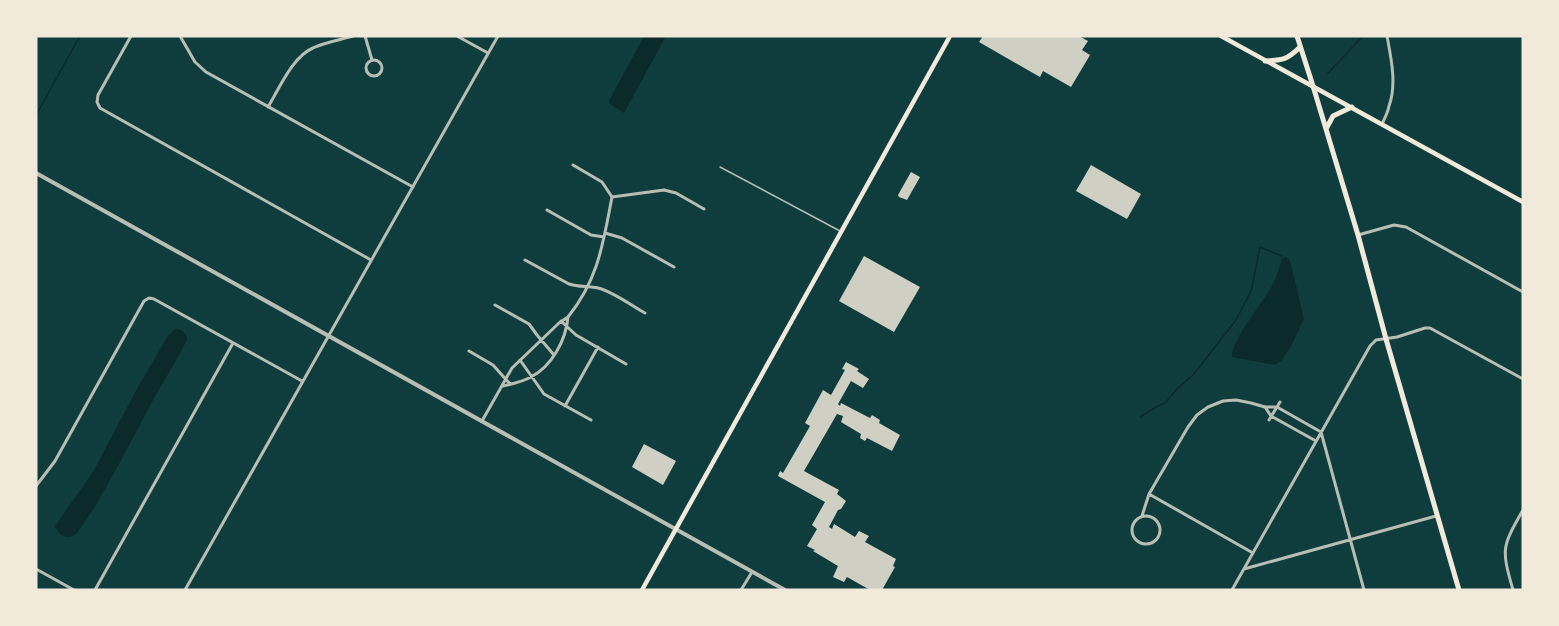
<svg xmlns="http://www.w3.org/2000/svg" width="1559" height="626" viewBox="0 0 1559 626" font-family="'Exo 2',sans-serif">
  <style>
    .water { fill: #0a2a2b }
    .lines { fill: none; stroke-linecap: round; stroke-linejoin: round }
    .stream { stroke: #0a2a2b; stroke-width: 1.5 }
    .building { fill: #cfcfc3 }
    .service { stroke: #b8beb3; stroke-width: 1.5 }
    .minor { stroke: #b8beb3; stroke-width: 3 }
    .tertiary { stroke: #b8beb3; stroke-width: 4 }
    .secondary { stroke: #f1e9da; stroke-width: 4.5 }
    .primary { stroke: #f1e9da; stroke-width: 5 }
  </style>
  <rect width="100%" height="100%" fill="#0f3d3e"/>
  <path class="water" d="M644 36H666L624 113 610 104 609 101Z
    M1285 257 1289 259 1291 264 1304 319 1290 348 1282 360 1275 365 1232 357C1231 340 1263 303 1272 286 1276 278 1279 268 1282 259Z
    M175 329 181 330 186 334 187 340C172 369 154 396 140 425 120 461 102 499 77 533 69 541 60 537 55 526L93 472 139 385 168 336Z"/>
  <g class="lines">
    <path class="stream" d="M1328 73 1363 36
      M36 115 80 36
      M1140 417 1156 407 1165 403 1177 389 1193 375 1236 320 1251 291 1260 247 1282 256"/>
  </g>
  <path class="building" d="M983 36H1079L1088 41 1082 50 1090 55 1071 87 1043 71 1040 77 979 42Z
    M1091 165 1141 194 1127 219 1076 191Z
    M911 172 920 177 907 200 899 197 898 195Z
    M864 256 920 287 894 332 839 301Z
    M846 362 859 369 857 371 869 379 863 388 851 381 838 404 840 406 841 403 870 418 872 415 880 420 879 423 900 435 892 451 867 438 865 441 860 438 861 434 841 422 843 416 837 414 804 471 839 490 837 494 846 501 841 509 838 510 829 527 832 529 834 524 855 537 859 531 869 536 865 542 896 559 893 566 895 567 882 590H870L847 577 844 582 833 577 838 566 813 551 815 550 807 546 817 529 812 525 825 502 778 476 780 471 783 473 810 426 805 423 823 390 831 395 845 370 842 369Z
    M644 444 676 461 663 485 632 467Z"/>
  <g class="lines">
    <path class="service" d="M720 167 840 231"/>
    <path class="minor" d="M131 36 98 95 97 102 100 108 371 260
      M180 36 195 62 206 72 413 187
      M365 36 372 60
      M457 36 488 53
      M366 68a8 8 0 1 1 16 0a8 8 0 1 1-16 0Z
      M268 107C279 89 293 56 313 48 325 42 340 40 353 36
      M1382 124C1385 118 1388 112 1389 106 1397 84 1391 58 1387 36
      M573 165 602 182 612 197
      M612 197 664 190 676 193 704 209
      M547 210 591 235 604 237
      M605 233 622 238 674 267
      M1358 235 1394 225 1406 227 1523 292
      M525 260 569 284C578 287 588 286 598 288 614 292 630 305 645 313
      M495 305 529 324 537 335 554 355
      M568 317C599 278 603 243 612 197
      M561 321 576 335 626 364
      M469 351 493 365 510 384
      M520 360 544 394 591 420
      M565 406 598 347
      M1265 407 1271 416 1316 441
      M1269 420 1280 402
      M482 421 512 368 559 323 568 317C566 340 552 366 531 377 522 382 512 384 503 386
      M36 486 55 461 144 301 149 298 154 299 302 381
      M1149 494 1253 553
      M1132 530a14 14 0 1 1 28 0a14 14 0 1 1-28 0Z
      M1142 516 1149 494 1188 427 1197 415 1208 407 1223 401 1236 400 1251 403 1265 407H1277L1321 432 1364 590
      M36 569 74 590
      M1244 569 1436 516
      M95 590 233 343
      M185 590 498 36
      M741 590 752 572
      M1232 590 1370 346 1376 340 1397 337 1425 328H1430L1523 379
      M1513 590C1501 548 1502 547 1523 510"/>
    <path class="tertiary" d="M36 173 785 590"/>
    <path class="secondary" d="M1221 36 1523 202
      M642 590 950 36"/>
    <path class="primary" d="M1297 36 1313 86 1358 235 1386 339 1459 590
      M1265 61C1283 60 1287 60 1300 47
      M1326 129 1333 116 1352 107"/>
  </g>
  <rect width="1559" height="626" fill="none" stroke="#f1e9da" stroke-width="75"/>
</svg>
